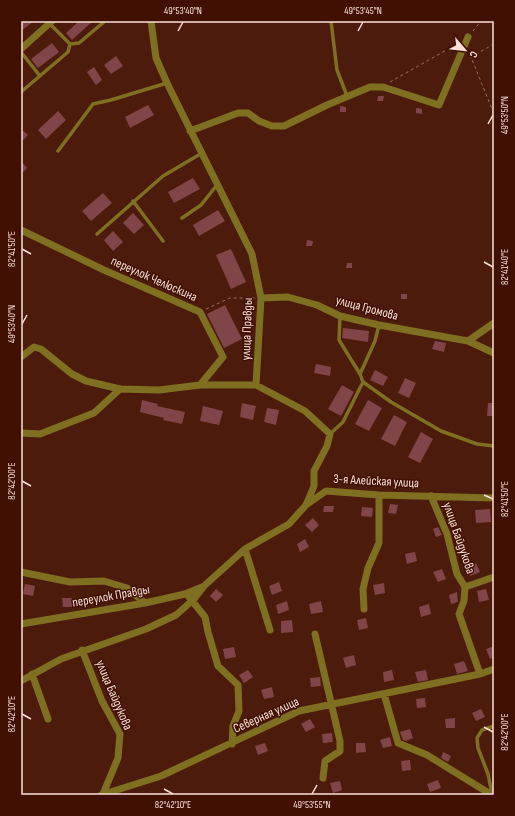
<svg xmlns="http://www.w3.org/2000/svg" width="515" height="816" viewBox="0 0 515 816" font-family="'Sofia Sans Condensed',sans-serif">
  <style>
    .building { fill: #7f4548 }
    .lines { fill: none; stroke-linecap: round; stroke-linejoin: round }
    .path { stroke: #987064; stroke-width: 1; stroke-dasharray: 3 3; stroke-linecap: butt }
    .lane { stroke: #7f6f20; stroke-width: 3.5 }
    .street { stroke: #7f6f20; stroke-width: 7 }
    .ticks { fill: none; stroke: #fadfd7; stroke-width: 1.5 }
    .labels { text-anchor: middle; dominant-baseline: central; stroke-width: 3; stroke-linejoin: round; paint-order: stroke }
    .street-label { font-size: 13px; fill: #fadfd7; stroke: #411002 }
    .neatline { fill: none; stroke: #fadfd7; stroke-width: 1.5 }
    .ticks-label { font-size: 10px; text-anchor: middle; fill: #fadfd7 }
  </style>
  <rect width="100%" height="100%" fill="#4d1b0c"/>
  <path class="building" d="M21 21H34L21 31Z
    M79 21H93L72 40 66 33Z
    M52 43 59 52 38 68 31 59Z
    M116 56 123 66 111 74 104 65Z
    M94 67 102 80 96 85 87 72Z
    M378 96H384L383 101H377Z
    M148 105 154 115 130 128 125 117Z
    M340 106 346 107V112H340Z
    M416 108 422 109V114L416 113Z
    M58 111 66 120 46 139 38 130Z
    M21 129 28 135 21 142Z
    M21 161 27 168 21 174Z
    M193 178 200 189 174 203 168 192Z
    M103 193 112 203 91 221 82 211Z
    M218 210 225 221 199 236 193 225Z
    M133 213 144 225 134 234 123 223Z
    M113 231 123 242 113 251 104 240Z
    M307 240 313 241 312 246H306Z
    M231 249 246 282 231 289 216 255Z
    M347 263H352V268H346Z
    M401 294H407V299H401Z
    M225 305 242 339 224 348 207 314Z
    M343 328 369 331 368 342 342 338Z
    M435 341 446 343 444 352 432 349Z
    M316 364 331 367 330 376 314 373Z
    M375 370 388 377 383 386 370 380Z
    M405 378 416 383 409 398 398 393Z
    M342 385 354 392 341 416 328 409Z
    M142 400 158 404 157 406 185 412 182 424 163 420 164 418 140 412Z
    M368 400 382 408 369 431 355 424Z
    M242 403 256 406 253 420 240 417Z
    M488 403H494V416H487Z
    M203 406 223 411 219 425 200 421Z
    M267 408 279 410 276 425 264 422Z
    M394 415 407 422 395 446 381 439Z
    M421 432 433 439 420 463 408 457Z
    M390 504 398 505 396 514 388 513Z
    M324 506H334L333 512H323Z
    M362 507 373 508 372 517 361 516Z
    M490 509 491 522 476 523 475 510Z
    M313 518 319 525 312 532 305 525Z
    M438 527 442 535 436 537 433 529Z
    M305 539 309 547 300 552 297 544Z
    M415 552 417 561 407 564 405 554Z
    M476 563 480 572 470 576 467 567Z
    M442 569 446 579 438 582 433 572Z
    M279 582 282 591 272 595 269 586Z
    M384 583 385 593 375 595 373 585Z
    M25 584 35 586 33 596 23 594Z
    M216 589 223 595 216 602 210 596Z
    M486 589 489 600 479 602 477 591Z
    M457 592 458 602 451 604 449 595Z
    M62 598H72V607H63Z
    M287 601 289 610 278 614 276 605Z
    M321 601 323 612 311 614 309 604Z
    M429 604 431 614 421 617 419 607Z
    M366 618 368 628 359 630 357 620Z
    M292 620 293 632 281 633V621Z
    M494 646V657L490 659 486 649Z
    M234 647 236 657 225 659 223 649Z
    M354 655 356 665 346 668 343 658Z
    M464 661 468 671 457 674 454 664Z
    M248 670 253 677 244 683 239 675Z
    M392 670 394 680 384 682 383 672Z
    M426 670 428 680 418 682 415 672Z
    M320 677 321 686 311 687 310 678Z
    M272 687 274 697 264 699 261 690Z
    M425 698 426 707 417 708 416 699Z
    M481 709 485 717 476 721 472 713Z
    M455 718V728H446L445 719Z
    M310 719 315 727 306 732 301 724Z
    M410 729 413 738 406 741 403 740 400 732Z
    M332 733 333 742 323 743 322 734Z
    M390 737 392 746 383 748 380 740Z
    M265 743 268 751 258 755 255 746Z
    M356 743H365L366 752 356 753Z
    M443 752 451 756 448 762 441 758Z
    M410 760 411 770 402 771 401 761Z
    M438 780 441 788 430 792 427 784Z
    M340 781 342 790 333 793 330 783Z"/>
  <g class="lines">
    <path class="path" d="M473 31 481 21
      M494 44 471 57 494 114
      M390 82 457 44
      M206 309 230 298H255"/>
    <path class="lane" d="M331 21 337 70 347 96
      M49 23 70 44 79 43 105 21
      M21 52 40 76
      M21 92 68 52 70 44
      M58 151 93 104 111 100 167 83
      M133 201 163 241
      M182 218 201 205 217 185
      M97 234 163 176 202 153
      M340 316 339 340 360 374
      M379 325 375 341 360 374 363 382 391 402 441 431 477 444 494 446
      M330 434 343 422 363 382
      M492 794 488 774 478 748 477 738 482 730 494 726"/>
    <path class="street" d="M151 21 156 58 167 83 252 254 261 298 256 385
      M21 49 52 21
      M190 131 238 113H248L259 121 272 126H284L327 105 370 87H383L439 105 468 37
      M21 230 104 270 200 312 223 357 200 385
      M261 298 288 297 317 305 340 316 379 325 468 341 494 323
      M468 341 494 353
      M21 357 34 347 41 349 72 374 86 381 120 389 159 390 200 385H256L305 411 330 434 327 446 314 471V486L306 505 326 491 379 495 494 498
      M21 433 40 434 94 413 120 389
      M431 496 447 534 457 574 465 587 464 601 459 614 480 674
      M245 549 270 630
      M21 572 70 582 104 581 127 588 145 603
      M465 587 494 577
      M189 597 205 617 208 632 218 666 238 685 239 711 233 726 232 744
      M364 609 363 589 368 568 379 543V495
      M21 624 145 603 185 594 202 587
      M315 634 340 741V751L325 761 323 778
      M82 650 102 701 120 734 118 758 103 794
      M32 674 48 719
      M21 681 61 659 146 629 176 615 193 600 204 586 245 549 289 524 306 505
      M384 694 398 743 427 755 492 795
      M101 795 161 776 299 711 480 674 494 669"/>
  </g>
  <path class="ticks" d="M178 31 183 22M358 31 363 22M488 124 493 115M22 249 31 254M484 262 493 267M22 324 27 315M22 481 31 486M484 495 493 499M22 714 31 719M484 727 493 732M164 789 173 794M312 794 317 785"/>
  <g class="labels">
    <g class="street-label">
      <text transform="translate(154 279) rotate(24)">переулок Челюскина</text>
      <text transform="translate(367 308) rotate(15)">улица Громова</text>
      <text transform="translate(247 329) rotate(-88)">улица Правды</text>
      <text transform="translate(376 481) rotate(3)">3-я Алейская улица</text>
      <text transform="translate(459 538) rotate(71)">улица Байдукова</text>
      <text transform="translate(111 596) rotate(-10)">переулок Правды</text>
      <text transform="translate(114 695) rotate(67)">улица Байдукова</text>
      <text transform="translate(266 715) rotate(-24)">Северная улица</text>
    </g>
  </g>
  <rect width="515" height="816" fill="none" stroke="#411002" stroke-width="44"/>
  <g transform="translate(465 50) rotate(118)" stroke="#411002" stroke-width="3" paint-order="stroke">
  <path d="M0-3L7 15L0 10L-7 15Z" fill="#fadfd7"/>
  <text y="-6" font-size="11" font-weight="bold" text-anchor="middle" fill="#fadfd7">С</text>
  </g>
  <rect x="22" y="22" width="471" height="772" class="neatline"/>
  <g class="ticks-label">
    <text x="183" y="14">49°53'40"N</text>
    <text x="363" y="14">49°53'45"N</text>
    <text transform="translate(504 115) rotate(-90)" y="4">49°53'50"N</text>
    <text transform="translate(11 249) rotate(-90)" y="4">82°41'50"E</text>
    <text transform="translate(504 267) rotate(-90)" y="4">82°41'40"E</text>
    <text transform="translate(11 324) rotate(-90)" y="4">49°53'40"N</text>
    <text transform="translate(11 481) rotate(-90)" y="4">82°42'00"E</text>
    <text transform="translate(504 499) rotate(-90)" y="4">82°41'50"E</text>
    <text transform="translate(11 714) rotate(-90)" y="4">82°42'10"E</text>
    <text transform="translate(504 732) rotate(-90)" y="4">82°42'00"E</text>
    <text x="173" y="808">82°42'10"E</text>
    <text x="312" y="808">49°53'55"N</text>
  </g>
</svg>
